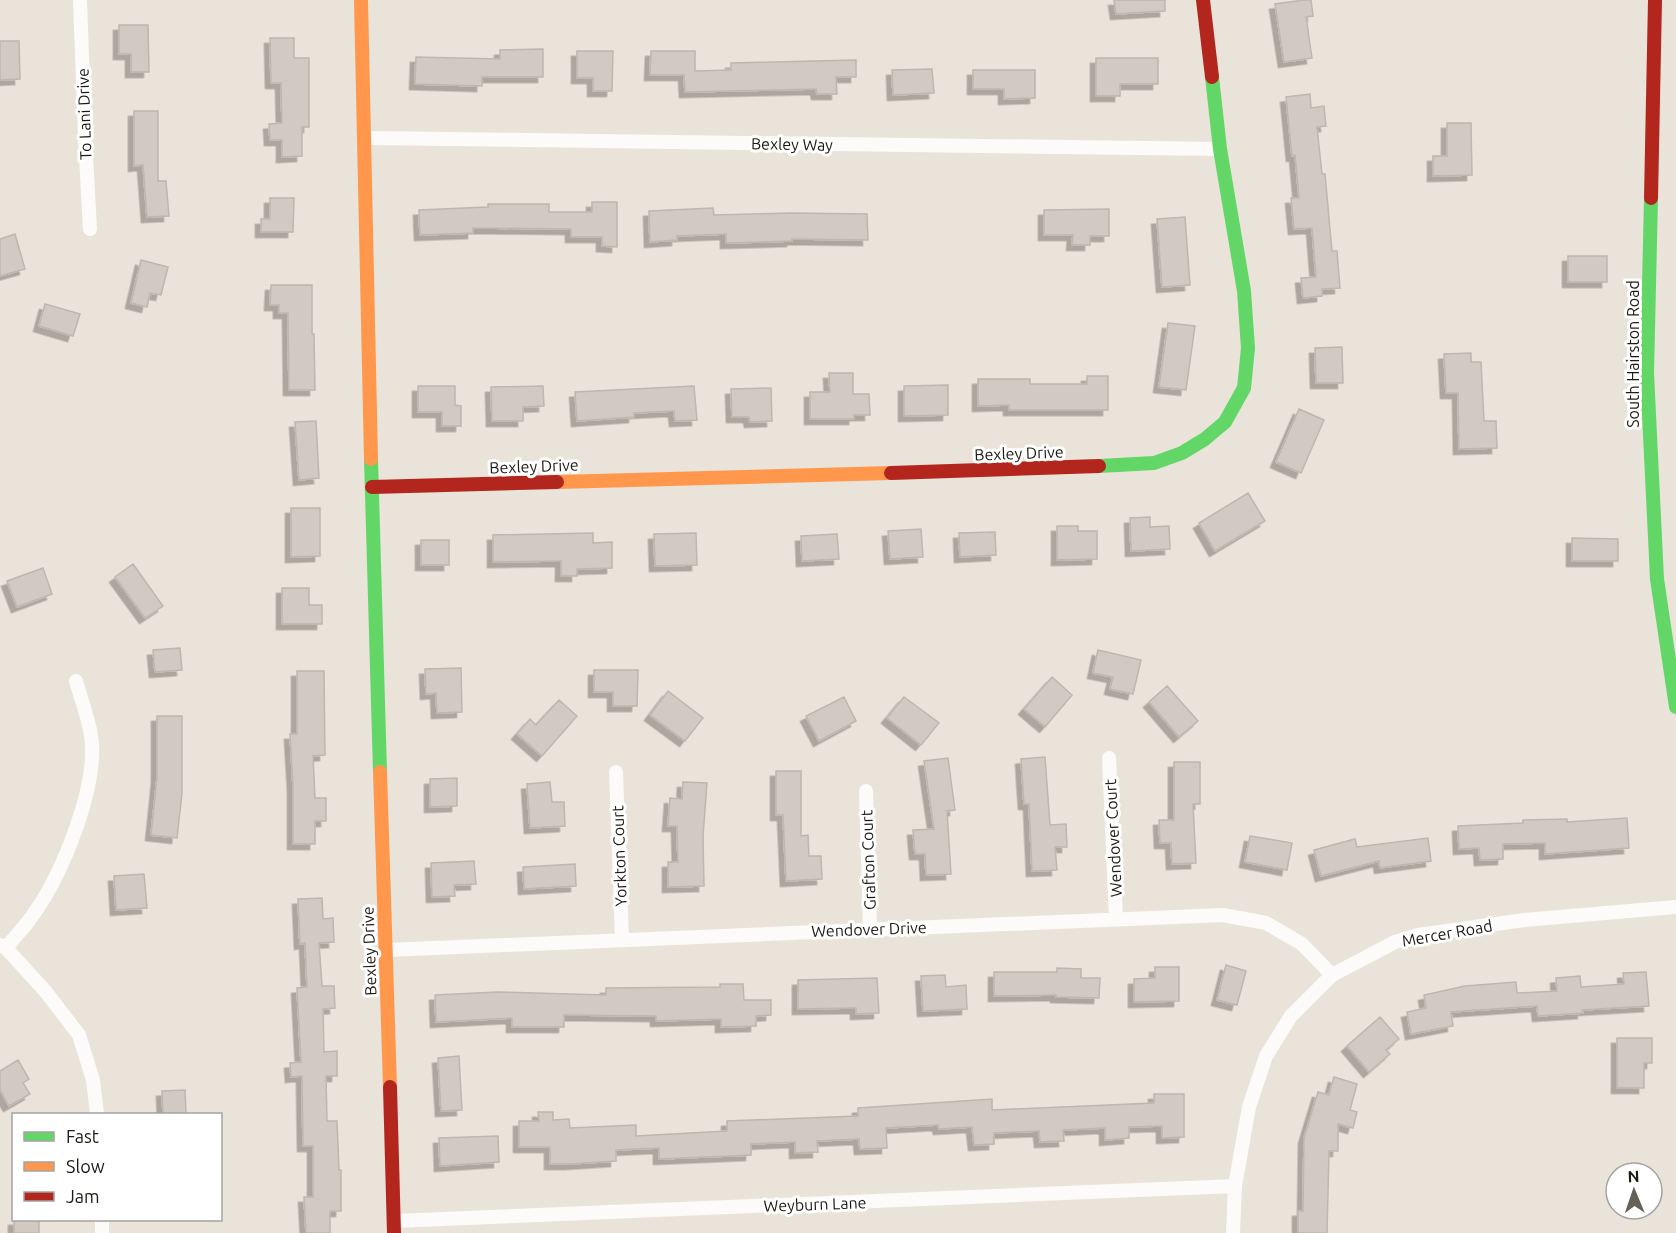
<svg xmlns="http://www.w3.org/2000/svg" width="1676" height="1233" viewBox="0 0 1676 1233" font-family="Ubuntu,sans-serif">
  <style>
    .building { fill: #d0cac3; stroke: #bdb7af; stroke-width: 1.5; filter: url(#shadow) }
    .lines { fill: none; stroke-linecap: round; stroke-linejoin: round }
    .street { stroke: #fcfbf9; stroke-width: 14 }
    .fast { stroke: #63d668; stroke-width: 14 }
    .slow { stroke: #ff974d; stroke-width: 14 }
    .jam { stroke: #b3261e; stroke-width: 14 }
    .labels { text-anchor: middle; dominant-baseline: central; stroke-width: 6; stroke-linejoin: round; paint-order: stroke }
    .street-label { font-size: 16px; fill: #1d1913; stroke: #fff }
  </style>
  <defs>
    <filter id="shadow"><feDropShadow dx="-5.5" dy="5.5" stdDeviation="0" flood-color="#0004"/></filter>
  </defs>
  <rect width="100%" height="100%" fill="#eae3d9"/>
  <path class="building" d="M1114 0H1165V11L1116 14Z
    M1304 0H1311L1313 16 1306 17 1312 58 1284 62 1275 4Z
    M119 25H148L149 72H131V54H119Z
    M270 38H294V58H309V127H302V156L282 157V140H270L269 124 282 123 281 83H271Z
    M0 41H19L20 79 0 80Z
    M543 49V77H482V86L415 84 416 57 500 59V50Z
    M577 51H613L612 91H593V78H577Z
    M651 51H695V71L731 70V63L856 60V77H836L837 94H817L816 89 685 92 684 75H650Z
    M1096 58H1158V84H1120V96H1096Z
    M932 69 934 93 893 95 892 70Z
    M973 70H1035V98L1004 99V89H973Z
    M1310 94 1311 108 1324 106 1326 126 1317 127 1322 174H1325L1332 251H1337L1340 288 1322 289V296L1303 298 1301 278 1316 277 1312 228 1294 229 1291 198H1299L1295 155 1292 156 1286 97Z
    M134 111H158V181H166L169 216 147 217 143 165 134 166Z
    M1447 123H1471L1472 175 1433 176V156H1447Z
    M270 198H294L293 232H261V219H270Z
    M592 202H617V247L602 246V237H571V229L473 228V233L420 235 419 210 488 207V204H549V212H592Z
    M713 208 714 215 791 213 867 214 868 240 792 239V241L726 243V234L677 236V240L650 242 649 211Z
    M1109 209V236H1090V245H1072L1073 235H1044V210Z
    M1185 217 1190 285 1162 287 1157 219Z
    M15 234 25 269 0 276V239Z
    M1568 256H1607V282H1568Z
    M141 260 168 267 161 295 150 293 147 307 131 303Z
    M271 285H312V334H314L315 390H289L288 313H279V305H270Z
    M45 304 80 314 73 336 39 326Z
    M1168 323 1195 326 1186 390 1159 387Z
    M1342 347 1343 383H1316L1315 348Z
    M1471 353V362H1481L1484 421H1496L1497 448 1459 449 1458 393H1446L1444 354Z
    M829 373H853V394H869L870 415H854V419H810V392H830Z
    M1087 376H1108V410H1009V405L978 406V379H1030V384H1087Z
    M948 385V415L904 416V386Z
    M418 386H455V405L461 406V426H442V412H418Z
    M543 386 544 406 523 407V421H492L491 387Z
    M694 386 697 420 675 421 674 411 634 413V417L577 421 575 392Z
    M771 388 772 421 750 422 749 417H732L731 389Z
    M1299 409 1324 420 1301 473 1276 462Z
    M316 421 319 478 299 480 295 422Z
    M1248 493 1265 521 1215 551 1199 523Z
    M291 508H320V556L291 557Z
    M1150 517V527L1169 526 1170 549 1131 551 1130 518Z
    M1057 526H1078V531H1097V559L1057 560Z
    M921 529 923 557 890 559 888 531Z
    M995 532 996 555 960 557 959 533Z
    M593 533V543L612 542V568L577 569V576H561V561L493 562V535Z
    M696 533 697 565 655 566 654 534Z
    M837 534 839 559 802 561 801 536Z
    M1572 538 1618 539V561H1572Z
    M421 540H449V565H421Z
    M133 564 163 606 145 618 115 577Z
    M43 568 52 594 17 607 7 581Z
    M282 588H309V605H322V624H282Z
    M180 648 182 670 155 672 153 650Z
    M1098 650 1141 660 1133 694 1110 689 1113 677 1093 673Z
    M461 668 462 712 437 713 436 693 426 694 425 669Z
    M594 670H638L637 706H613V692H594Z
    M297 671H324L325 755 313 756 315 798H326V821H315V844H293V786L290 734H297Z
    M1052 677 1072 695 1045 727 1024 709Z
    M1167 686 1198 721 1179 737 1149 702Z
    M668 691 703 718 685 741 650 715Z
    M844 697 856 721 819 741 806 716Z
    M904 697 939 723 921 745 887 718Z
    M559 700 577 716 542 756 517 734 530 719 536 725Z
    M157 716H182V793L177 838 151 835 157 778Z
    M1045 757 1050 825 1066 824 1067 847H1055L1057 870 1032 871 1029 804H1024L1021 759Z
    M948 758 955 810 947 811 951 874 926 875 925 854H915L913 830 934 829 924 761Z
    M1174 762H1200V804H1193L1196 863 1172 864 1171 843H1160L1159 820H1174Z
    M776 771H801V836L808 835 809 856H821L822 879 786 881 783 815H776Z
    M457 778V806L430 807V779Z
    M550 782 552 802H564L565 826 530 828 527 784Z
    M683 782 707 783 703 836 704 886 668 887V862H678L677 826H668L670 798 682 799Z
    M1627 818 1629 848 1545 854V843L1503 844V859L1480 860 1479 848 1459 849 1458 826 1523 823V820L1567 819V822Z
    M1250 836 1292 843 1287 870 1245 862Z
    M1428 838 1431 861 1380 868 1379 861 1321 876 1314 850 1355 839 1357 847Z
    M474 861 476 884 454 885 455 896 432 897 431 863Z
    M575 864 576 886 524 889 523 867Z
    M144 874 147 908 116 910 114 876Z
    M322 898 323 919 333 918 334 942 319 943 322 986H334L335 1008 323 1009 324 1052 337 1051V1076H326L327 1121H337L339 1170H341V1211H330V1233H306L304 1197H313V1146H303L302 1076 291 1077 290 1063 301 1062 297 988 307 987 305 943 300 944 298 899Z
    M1226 965 1246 971 1237 1005 1217 1000Z
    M1155 967H1179V1001L1134 1002V979L1155 978Z
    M1057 968 1081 969V978H1100L1099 998 1056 997V995L994 996V972H1057Z
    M1646 972 1649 1006 1582 1010 1583 1013 1538 1016 1537 1006 1451 1012 1453 1026 1411 1034 1407 1012 1426 1008 1424 995 1465 986 1516 982 1517 993 1557 991 1556 978 1580 976 1581 987 1624 984 1623 973Z
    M945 975 946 987 966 985 967 1009 923 1011 921 976Z
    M877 978 879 1013 856 1014V1008L798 1009V980Z
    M720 984H743L744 1000H771V1015L756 1016V1026L721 1027V1019L656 1021V1016L564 1015V1027H512V1018L436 1022 435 995 498 992 606 995V988L720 987Z
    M1380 1017 1399 1039 1386 1050 1390 1054 1369 1072 1347 1046Z
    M1617 1038H1652V1063H1644V1088H1617Z
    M459 1056 462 1110 441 1111 438 1058Z
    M18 1060 29 1079 23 1083 30 1094 9 1106 0 1090V1071Z
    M1334 1077 1357 1084 1350 1110 1357 1112 1353 1128 1338 1124V1151H1329L1327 1233H1298V1211H1303L1304 1138 1318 1092 1329 1095Z
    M185 1090 186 1114H163L162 1091Z
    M1154 1094H1184V1137L1162 1138V1126L1129 1127V1138L1105 1140V1128L1063 1130 1064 1141 1040 1142 1039 1131 994 1133V1144L974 1145 972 1127 939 1129 938 1125 886 1128 887 1148 860 1149 859 1139 817 1141 818 1152 795 1153V1142L751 1144V1155L659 1159V1148L616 1150V1161L570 1164H550V1147H519V1121H539L538 1112H553V1120L569 1119 570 1128 636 1125V1136L727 1131V1121L858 1116V1108L992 1099V1110L1154 1103Z
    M498 1136 499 1162 440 1166 439 1138Z
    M14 1220H39V1233H14Z"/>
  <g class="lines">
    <path class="street" d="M80 0 85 139 90 229
      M365 138 1220 149
      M1109 758 1116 919
      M616 772 622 939
      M866 791 870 929
      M0 945 6 948 46 992 79 1035 93 1080 97 1114
      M6 948C15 936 27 925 35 912 63 872 99 784 91 735 88 717 81 699 76 681
      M386 950 1223 915 1266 923 1302 944 1332 975
      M102 1220V1233
      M394 1221 1235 1186
      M1233 1233 1235 1186 1249 1107 1266 1056 1291 1016 1332 975 1395 942 1418 935 1524 920 1676 907"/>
    <path class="fast" d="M1651 198 1647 373 1657 579 1676 707
      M371 459 380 772
      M1099 466 1154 463 1182 453 1205 439 1225 422 1244 388 1248 348 1244 291 1220 149 1212 77"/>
    <path class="slow" d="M361 0 371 459
      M557 482 891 473
      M380 772 390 1087"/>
    <path class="jam" d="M1203 0 1212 77
      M1651 198 1655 0
      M891 473 1099 466
      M372 487 557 482
      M390 1087 394 1233"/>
  </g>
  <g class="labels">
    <g class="street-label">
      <text transform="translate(84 114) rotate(-92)">To Lani Drive</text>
      <text transform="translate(792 144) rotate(1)">Bexley Way</text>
      <text transform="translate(1633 354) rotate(-90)">South Hairston Road</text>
      <text transform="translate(1019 453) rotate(-2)">Bexley Drive</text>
      <text transform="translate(534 466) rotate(-2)">Bexley Drive</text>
      <text transform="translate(1113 838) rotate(-93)">Wendover Court</text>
      <text transform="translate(619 856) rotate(-92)">Yorkton Court</text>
      <text transform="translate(868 860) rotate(-92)">Grafton Court</text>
      <text transform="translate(869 929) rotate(-2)">Wendover Drive</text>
      <text transform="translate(1447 933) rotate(-10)">Mercer Road</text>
      <text transform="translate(369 951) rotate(-92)">Bexley Drive</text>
      <text transform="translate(815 1204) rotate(-2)">Weyburn Lane</text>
    </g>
  </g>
  <rect x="12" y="1113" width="210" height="108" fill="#ffffff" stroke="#a5a3a1" stroke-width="1.5"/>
  <rect x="24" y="1132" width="30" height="9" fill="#63d668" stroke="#a5a3a1" stroke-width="1.5"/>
  <text x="66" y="1143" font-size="18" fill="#1d1913">Fast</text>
  <rect x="24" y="1162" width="30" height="9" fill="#ff974d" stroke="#a5a3a1" stroke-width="1.5"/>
  <text x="66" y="1173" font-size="18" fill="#1d1913">Slow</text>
  <rect x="24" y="1192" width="30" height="9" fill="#b3261e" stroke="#a5a3a1" stroke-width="1.5"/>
  <text x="66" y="1203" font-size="18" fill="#1d1913">Jam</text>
  <g transform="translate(1634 1191) rotate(358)"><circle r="28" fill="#ffffff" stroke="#a5a3a1" stroke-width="1.5"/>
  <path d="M0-4.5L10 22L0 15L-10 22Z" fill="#656058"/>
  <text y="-9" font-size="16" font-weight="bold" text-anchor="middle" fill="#1d1913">N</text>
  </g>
</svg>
